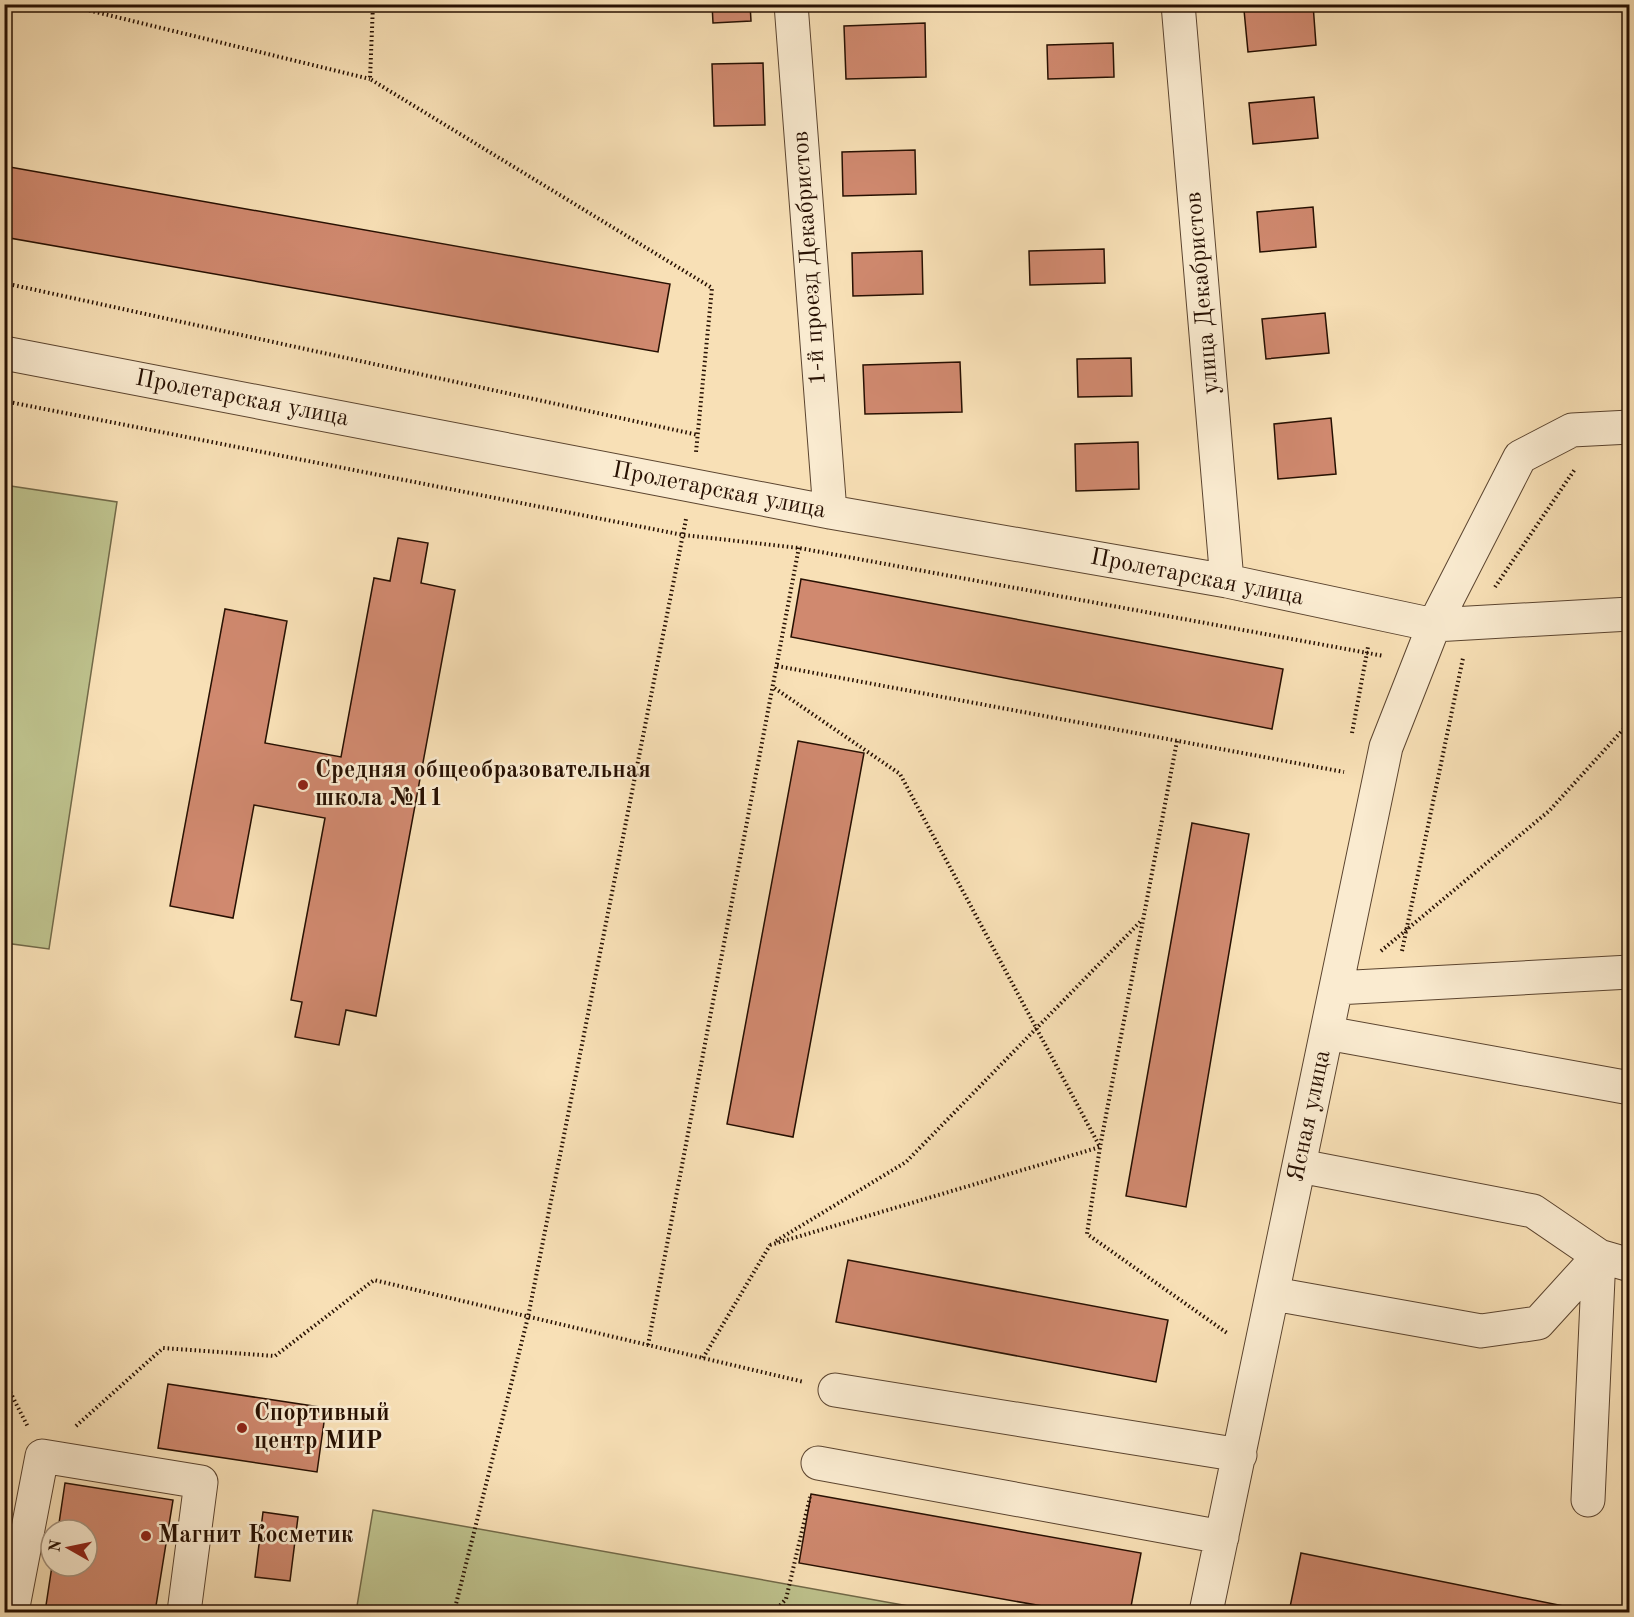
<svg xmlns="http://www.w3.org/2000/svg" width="1634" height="1617" viewBox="0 0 1634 1617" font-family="'Old Standard TT',serif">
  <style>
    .green { fill: #bec28d; stroke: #726948; stroke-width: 1.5 }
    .building { fill: #d0896f; stroke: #271002; stroke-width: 1.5 }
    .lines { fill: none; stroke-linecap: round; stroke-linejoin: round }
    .minor-casing { stroke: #5b442f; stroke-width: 35 }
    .path { stroke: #271002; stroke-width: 4; stroke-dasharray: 1.5 3; stroke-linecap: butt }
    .minor { stroke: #faebd0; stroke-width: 33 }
    .poi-dot { fill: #8f2418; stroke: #faebd0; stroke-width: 2 }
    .labels { text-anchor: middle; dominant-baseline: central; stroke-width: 5; stroke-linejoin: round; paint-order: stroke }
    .street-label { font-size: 24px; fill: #271002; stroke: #faebd0 }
    .poi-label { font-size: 24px; font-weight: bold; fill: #271002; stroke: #faebd0; text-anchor: start }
  </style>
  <rect width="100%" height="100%" fill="#f8e0b6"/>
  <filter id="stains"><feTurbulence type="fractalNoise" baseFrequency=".00333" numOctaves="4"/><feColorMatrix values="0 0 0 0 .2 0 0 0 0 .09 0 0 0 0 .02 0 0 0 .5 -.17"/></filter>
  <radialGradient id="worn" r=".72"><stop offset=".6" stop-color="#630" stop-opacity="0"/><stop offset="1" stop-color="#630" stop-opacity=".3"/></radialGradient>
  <path class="green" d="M4 485 117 502 49 949 5 943Z
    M373 1510 942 1612H356Z"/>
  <path class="building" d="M712 4H750L751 21 713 23Z
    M1313 4 1316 45 1248 52 1244 10Z
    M925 23 926 77 846 79 844 26Z
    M1113 43 1114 77 1048 79 1047 45Z
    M763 63 765 125 714 126 712 64Z
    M1314 97 1318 138 1253 144 1249 103Z
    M915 150 916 194 843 196 842 152Z
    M4 166 670 284 658 352 4 237Z
    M1313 207 1316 247 1260 252 1257 212Z
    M1104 249 1105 283 1030 285 1029 251Z
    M922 251 923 294 853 296 852 253Z
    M1325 313 1329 353 1266 359 1262 319Z
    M1131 358 1132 396 1078 397 1077 359Z
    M960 362 962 412 865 414 863 365Z
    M1331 418 1336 474 1278 479 1274 424Z
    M1138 442 1139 489 1076 491 1075 444Z
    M398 538 428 543 421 583 455 590 376 1016 346 1010 339 1045 295 1037 302 1002 291 1000 325 818 254 805 233 918 170 906 225 609 287 621 265 743 341 757 374 578 390 581Z
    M801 579 1283 669 1272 729 791 637Z
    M798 741 864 753 793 1137 727 1124Z
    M1192 823 1249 834 1186 1207 1126 1196Z
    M848 1260 1168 1320 1156 1382 836 1322Z
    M168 1384 326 1408 317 1472 158 1448Z
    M65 1483 173 1500 155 1612H45L52 1566H87V1530H58Z
    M811 1494 1141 1553 1130 1612H1076L799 1563Z
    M263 1512 298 1517 290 1581 255 1577Z
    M1301 1553 1593 1612H1289Z"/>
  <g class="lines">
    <g class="minor-casing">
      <path id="minor" d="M791 4 830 512
        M1178 4 1227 581
        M4 353 830 512 1227 581 1434 625 1630 614
        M1336 988 1630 972
        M1327 1033 1630 1088
        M1300 1166 1533 1211 1599 1256 1630 1265
        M1274 1294 1481 1331 1538 1323 1599 1256 1588 1500
        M835 1390 1240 1455
        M818 1463 1222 1537
        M12 1612 42 1456 201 1482 184 1612
        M1206 1612 1386 747 1434 625 1520 457 1572 430 1630 427"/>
    </g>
    <path class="path" d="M63 4 370 79
      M373 4 370 79 712 288 696 452
      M4 283 698 435
      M4 401 683 535 799 548 1384 656
      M1495 587 1575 469
      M777 666 1344 772
      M1352 733 1368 647
      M1177 741 1100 1147 1087 1234 1227 1333
      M1381 951 1549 811 1630 722
      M1402 951 1463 658
      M776 1241 906 1162 1142 920
      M770 1245 1100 1147 900 774 773 687
      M648 1345 799 547
      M703 1358 770 1245
      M4 1380 28 1427
      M76 1426 163 1348 275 1356 374 1280 804 1382
      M454 1612 528 1317 686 519
      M774 1612 786 1599 810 1497"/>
    <use href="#minor" class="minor"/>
  </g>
  <g class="poi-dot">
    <circle cx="303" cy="785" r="6"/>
    <circle cx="242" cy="1428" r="6"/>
    <circle cx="146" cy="1536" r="6"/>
  </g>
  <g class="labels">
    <g class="street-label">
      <text transform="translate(810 258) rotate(-94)">1-й проезд Декабристов</text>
      <text transform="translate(1203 293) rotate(-95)">улица Декабристов</text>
      <text transform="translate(242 399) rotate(11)">Пролетарская улица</text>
      <text transform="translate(719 491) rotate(11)">Пролетарская улица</text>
      <text transform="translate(1197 578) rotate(11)">Пролетарская улица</text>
      <text transform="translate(1310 1116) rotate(-78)">Ясная улица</text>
    </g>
    <g class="poi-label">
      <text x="315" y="771">Средняя общеобразовательная<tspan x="315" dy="28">школа №11</tspan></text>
      <text x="254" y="1414">Спортивный<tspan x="254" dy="28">центр МИР</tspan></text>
      <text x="158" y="1536">Магнит Косметик</text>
    </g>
  </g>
  <rect width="1634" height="1617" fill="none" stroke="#f8e0b6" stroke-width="24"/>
  <rect x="6" y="6" width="1622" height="1605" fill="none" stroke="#271002" stroke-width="3"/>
  <rect x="12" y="12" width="1610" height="1593" fill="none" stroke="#271002" stroke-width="1.5"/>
  <g transform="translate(69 1548) rotate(279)"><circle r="28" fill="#faebd0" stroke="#a6937e" stroke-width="1.5"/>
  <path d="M0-4.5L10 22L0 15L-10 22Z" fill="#8f2418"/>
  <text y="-9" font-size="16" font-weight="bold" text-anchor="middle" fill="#271002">N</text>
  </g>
  <rect width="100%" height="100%" filter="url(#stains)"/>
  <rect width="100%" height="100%" fill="url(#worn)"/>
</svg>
